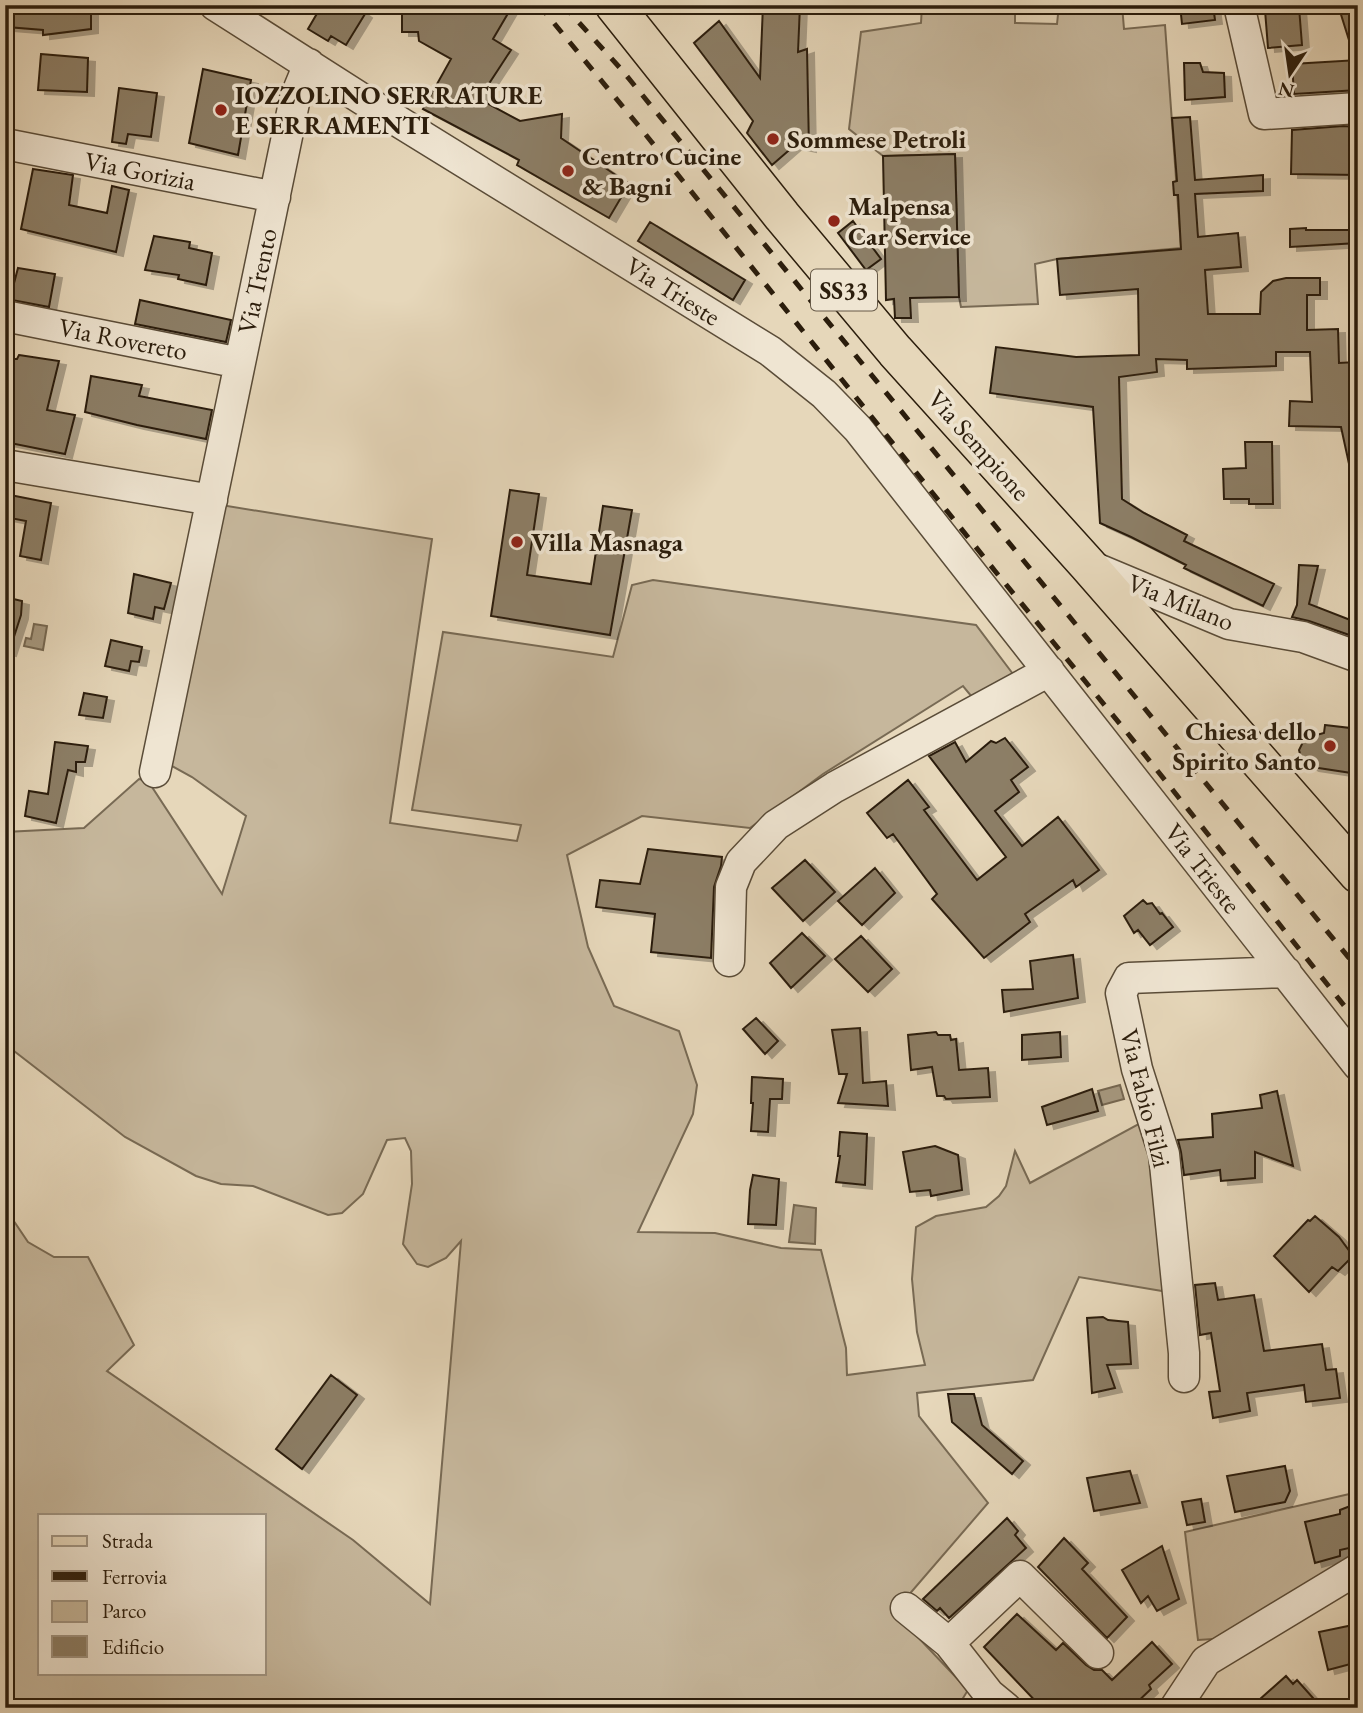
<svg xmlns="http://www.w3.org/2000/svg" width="1363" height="1713" viewBox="0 0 1363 1713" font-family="'EB Garamond',serif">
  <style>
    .green { fill: #c6b79c; stroke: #786a54; stroke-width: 2; fill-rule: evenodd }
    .water { fill: #a6987f; stroke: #756751; stroke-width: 2 }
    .building { fill: #8c7e66; stroke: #2b1d0c; stroke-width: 2; filter: url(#shadow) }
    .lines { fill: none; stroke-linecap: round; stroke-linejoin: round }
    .minor-casing { stroke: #5a4c38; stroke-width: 33 }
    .major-casing { stroke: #2b1d0c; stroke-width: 40 }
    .minor { stroke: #efe5d2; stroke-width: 30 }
    .major { stroke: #e6d7ba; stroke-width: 37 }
    .rail { stroke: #2b1d0c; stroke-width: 5; stroke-dasharray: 12 12; stroke-linecap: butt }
    .poi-dot { fill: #8f2418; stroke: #efe5d2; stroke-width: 2.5 }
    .labels { text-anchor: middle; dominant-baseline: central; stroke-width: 7; stroke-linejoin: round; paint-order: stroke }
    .shield { fill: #efe5d2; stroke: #665947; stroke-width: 2 }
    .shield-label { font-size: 24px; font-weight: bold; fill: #2b1d0c }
    .poi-label { font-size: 26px; font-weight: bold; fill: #2b1d0c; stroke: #efe5d2; text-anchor: start }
    .street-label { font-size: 26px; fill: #2b1d0c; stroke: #efe5d2 }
  </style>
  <defs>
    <filter id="shadow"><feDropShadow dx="7" dy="4" stdDeviation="0" flood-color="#0004"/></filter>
  </defs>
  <rect width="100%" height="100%" fill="#e6d7ba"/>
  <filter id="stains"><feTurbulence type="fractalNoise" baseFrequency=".00286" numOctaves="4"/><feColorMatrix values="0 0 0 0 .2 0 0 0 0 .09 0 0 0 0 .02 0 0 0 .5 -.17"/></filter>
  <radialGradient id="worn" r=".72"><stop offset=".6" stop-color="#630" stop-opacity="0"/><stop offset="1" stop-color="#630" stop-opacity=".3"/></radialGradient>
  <path class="green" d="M922 5H1015V23L1057 24 1059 5H1122L1124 29 1165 25 1181 248 1057 259 1035 264 1038 304 961 307 959 297 955 154 883 156 849 129 861 32 921 23Z
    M221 505 432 539 390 823 517 841 521 825 412 810 443 632 613 657 632 585 653 580 976 625 1016 678 972 697 963 686 823 774 750 828 642 816 567 855 588 947 614 1006 679 1031 697 1085 693 1114 638 1232 715 1233 781 1248 821 1250 846 1348 847 1375 925 1365 917 1332 912 1279 916 1227 936 1216 986 1207 999 1196 1006 1186 1015 1151 1030 1183 1146 1120 1168 1292 1079 1277 1033 1380 917 1393 919 1416 988 1503 894 1612 968 1690 957 1708H5V1208L28 1242 54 1257H88L134 1345 107 1371 353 1540 430 1604 461 1241 446 1258 428 1267 417 1264 403 1244 412 1184 411 1151 405 1138 387 1140 363 1194 342 1213 328 1215 253 1186 221 1184 196 1176 125 1137 5 1044V832L84 828 139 779 148 781 222 894 246 816 192 777 170 765ZM40 1515H264V1673H40Z
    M1358 1492V1561L1229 1638 1198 1640 1185 1532Z"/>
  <path class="water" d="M34 624 47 626 43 650 24 646 26 638 31 639Z
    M1120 1085 1124 1099 1102 1105 1098 1091Z
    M794 1205 816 1208 815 1244 789 1242Z"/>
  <path class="building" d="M8 5H91V29L43 35V30L7 27Z
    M322 5H352L365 14 346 45 331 36 328 41 308 29Z
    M402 5H501L510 10 493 39 511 50 479 99 520 121 562 114 561 138 629 184 609 218 517 165 519 160 423 109 451 59 419 41 418 32H402Z
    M763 5H800L798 52 807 49 809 148 795 145 772 165 747 133 753 121 694 43 719 21 760 78Z
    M1180 5H1213L1215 20 1182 24Z
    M1338 5H1358V56H1354Z
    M1299 7 1302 45 1268 48 1265 10Z
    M41 54 88 58 87 92 38 90Z
    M1358 60V90L1294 94 1292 64Z
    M1184 63H1200L1203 72 1224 73 1225 97 1185 100Z
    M203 69 251 80 238 155 189 143Z
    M119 88 157 93 151 137 128 134 126 144 112 142Z
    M1190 117 1195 180 1263 175V191L1195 194 1198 237 1238 233 1241 267 1205 270 1208 314H1260L1261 292 1273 281 1286 278H1320V295H1307V330L1338 329 1339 363 1356 362 1358 473H1351L1341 427 1289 426 1290 401 1312 402 1310 352H1276V366L1187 369V360L1156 359 1157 372 1119 377 1122 499 1144 513 1187 535 1184 541 1274 584 1263 606 1184 568 1186 565 1131 537 1100 523 1093 407 990 393 996 347 1076 357 1139 355 1138 289 1060 295 1057 259 1181 249 1178 195H1174L1173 182 1177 181 1172 118Z
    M1343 126 1358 127V175L1291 174 1292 130Z
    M955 154 959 297 910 298 911 318H895L894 299 886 300 883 156Z
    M33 169 73 175 69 205 107 213 112 186 129 190 116 252 21 229Z
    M853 221 881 259 866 270 838 233Z
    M650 222 745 280 733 300 638 241Z
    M1306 228V230H1358V243L1290 247V229Z
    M154 236 190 242 189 248 212 253 206 285 178 279 179 275 145 270Z
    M18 268 55 274 49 307 12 300 13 287Z
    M140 300 231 320 226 342 135 324Z
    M19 355 59 361 47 410 75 415 65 454 5 442V411H8L11 383 5 381V360L13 361 14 359H17Z
    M91 376 142 385 139 396 212 410 206 439 137 425 85 412Z
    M1245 442H1272L1273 504H1249V499H1224L1223 469 1246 468Z
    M510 490 539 494 527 575 591 584 603 506 632 510 610 635 491 616Z
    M5 494 51 503 41 560 20 556 26 521 5 517Z
    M1299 565 1318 566 1309 604 1358 623V638L1309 621 1292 617 1297 605Z
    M134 574 171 583 164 609 155 607 153 619 128 613Z
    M5 597 22 601 21 615 9 652 5 651Z
    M111 640 142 647 139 662 131 661 129 671 105 666Z
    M84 693 107 697 103 718 79 715Z
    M1325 725 1350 728 1349 740 1358 742V774L1312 767 1302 761 1299 750 1305 738 1324 733Z
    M1005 738 1028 767 1011 780 1019 792 995 811 1022 846 1058 817 1099 870 1076 887 1073 880 1025 914 1030 922 984 958 932 899 937 894 893 834 887 838 867 813 908 780 929 807 924 810 977 880 1006 857 929 756 955 742 966 762 991 741 996 743Z
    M55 742 88 746 85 762H76V772L68 770 56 823 25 816 29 791 48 794Z
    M648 849 722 857 721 866 714 887 711 958 651 952 655 914 596 907 600 880 640 884Z
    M805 860 835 892 803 921 772 888Z
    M875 868 895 893 862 925 838 901Z
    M1143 900 1147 904 1152 903 1160 914 1162 913 1173 927 1150 945 1138 930 1134 933 1124 916Z
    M802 933 825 956 791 988 770 963Z
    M861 936 892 969 868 992 835 959Z
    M1073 955 1078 998 1004 1012 1002 990 1033 989 1030 961Z
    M756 1018 778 1041 765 1054 743 1029Z
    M860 1028 863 1083 886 1081 888 1106 838 1103 847 1074H839L832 1030Z
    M936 1032 938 1035H950L951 1040 956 1039 959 1070 988 1068 990 1097 946 1099 944 1096H937L932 1067 911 1070 908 1035Z
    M1060 1032 1061 1057 1022 1060V1035Z
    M752 1077 783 1079 782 1099H770L768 1132 751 1131 753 1103H751Z
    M1092 1089 1098 1111 1047 1125 1042 1107Z
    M1277 1091 1293 1166 1255 1152V1178L1221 1181 1220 1170 1184 1175 1181 1152 1178 1140 1213 1137 1212 1114 1262 1108 1260 1095Z
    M840 1132 867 1134 865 1185 836 1182 840 1156H838Z
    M935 1146 958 1155 962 1190 931 1196 930 1190 910 1192 903 1152Z
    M753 1175 779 1179 776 1225 748 1224 750 1190Z
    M1315 1216 1339 1237 1353 1256 1338 1271 1332 1267 1309 1292 1274 1256 1308 1220 1310 1221Z
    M1215 1283 1218 1300 1254 1295 1264 1351 1322 1344 1326 1370 1336 1369 1340 1398 1306 1402 1304 1385 1247 1393 1250 1411 1213 1418 1209 1392 1220 1391 1211 1333 1200 1335 1195 1285Z
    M1103 1317 1108 1320 1128 1322 1131 1364 1107 1365 1115 1388 1092 1393 1087 1318Z
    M331 1375 357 1395 302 1469 276 1449Z
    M948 1394H974L982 1425 1023 1461 1012 1474 952 1422Z
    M1285 1466 1290 1491 1285 1502 1235 1512 1227 1476Z
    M1130 1471 1140 1503 1094 1511 1087 1478Z
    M1201 1499 1205 1522 1187 1525 1182 1502Z
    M1358 1503V1546L1340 1550V1556L1315 1563 1305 1522 1340 1514V1510Z
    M1007 1518 1018 1531 1015 1535 1026 1548 949 1618 940 1608 937 1611 923 1599Z
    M1064 1538 1088 1563 1082 1569 1127 1617 1107 1638 1038 1567Z
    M1162 1546 1179 1599 1157 1611 1148 1596 1141 1603 1122 1570Z
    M1017 1614 1056 1650 1063 1643 1086 1665 1094 1670H1102L1112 1680 1152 1642 1172 1664 1149 1685 1151 1689 1131 1708H1042L984 1647Z
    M1353 1625 1358 1652V1662L1328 1670 1319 1632Z
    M1286 1676 1293 1684 1297 1680 1322 1708H1250Z"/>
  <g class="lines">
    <g class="minor-casing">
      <path id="minor" d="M215 5 362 99 770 351 824 394 858 429 1358 1065
        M1239 5 1264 114 1358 108
        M5 144 275 197
        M5 316 240 363
        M5 465 212 500
        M1088 565 1229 624 1303 637 1358 657
        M155 772 295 98 309 64
        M729 961 731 887 741 862 776 825 835 787 1049 671
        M1184 1377V1353L1164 1154 1137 1069 1121 993 1129 978 1286 972
        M906 1608 949 1643
        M1006 1708 989 1694 949 1643 1020 1576 1098 1653
        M1175 1708 1206 1661 1358 1569"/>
    </g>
    <g class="major-casing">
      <path id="major" d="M614 5 782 216 895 351 1087 564 1358 874"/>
    </g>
    <use href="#minor" class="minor"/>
    <use href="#major" class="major"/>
    <path class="rail" d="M539 5 638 125 995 571 1129 735 1358 1023
      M563 5 621 69 1358 969"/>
  </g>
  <g class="poi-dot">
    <circle cx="221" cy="110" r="7"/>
    <circle cx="773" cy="139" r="7"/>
    <circle cx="568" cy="171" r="7"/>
    <circle cx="834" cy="221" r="7"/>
    <circle cx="517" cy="542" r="7"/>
    <circle cx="1330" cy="746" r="7"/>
  </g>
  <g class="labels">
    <rect class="shield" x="811" y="269.5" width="66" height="41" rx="5"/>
    <g class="shield-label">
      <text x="844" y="290">SS33</text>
    </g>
    <g class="poi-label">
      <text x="235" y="95">IOZZOLINO SERRATURE<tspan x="235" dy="30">E SERRAMENTI</tspan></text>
      <text x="787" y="139">Sommese Petroli</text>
      <text x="582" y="156">Centro Cucine<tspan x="582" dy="30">&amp; Bagni</tspan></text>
      <text x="848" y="206">Malpensa<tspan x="848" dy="30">Car Service</tspan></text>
      <text x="531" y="542">Villa Masnaga</text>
      <text x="1316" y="731" text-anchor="end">Chiesa dello<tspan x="1316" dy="30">Spirito Santo</tspan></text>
    </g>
    <g class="street-label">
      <text transform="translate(140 171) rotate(11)">Via Gorizia</text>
      <text transform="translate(257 281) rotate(-78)">Via Trento</text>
      <text transform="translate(673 291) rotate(32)">Via Trieste</text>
      <text transform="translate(123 339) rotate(11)">Via Rovereto</text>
      <text transform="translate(979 445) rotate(48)">Via Sempione</text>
      <text transform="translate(1181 602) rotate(22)">Via Milano</text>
      <text transform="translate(1203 868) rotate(52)">Via Trieste</text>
      <text transform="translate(1146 1098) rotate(76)">Via Fabio Filzi</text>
    </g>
  </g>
  <rect width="1363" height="1713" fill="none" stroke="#e6d7ba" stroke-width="28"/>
  <rect x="7" y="7" width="1349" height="1699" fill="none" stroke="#2b1d0c" stroke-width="3.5"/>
  <rect x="14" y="14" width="1335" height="1685" fill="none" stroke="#2b1d0c" stroke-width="2"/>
  <rect x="38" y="1514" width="228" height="161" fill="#efe5d2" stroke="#a19583" stroke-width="2"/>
  <rect x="52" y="1536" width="35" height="10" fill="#e6d7ba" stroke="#a19583" stroke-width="2"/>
  <text x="102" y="1548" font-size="21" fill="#2b1d0c">Strada</text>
  <rect x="52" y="1571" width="35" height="10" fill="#2b1d0c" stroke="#a19583" stroke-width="2"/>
  <text x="102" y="1584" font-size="21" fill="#2b1d0c">Ferrovia</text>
  <rect x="52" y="1601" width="35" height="21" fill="#c6b79c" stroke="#a19583" stroke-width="2"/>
  <text x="102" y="1618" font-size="21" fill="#2b1d0c">Parco</text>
  <rect x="52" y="1636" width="35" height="21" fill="#8c7e66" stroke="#a19583" stroke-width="2"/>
  <text x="102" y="1654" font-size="21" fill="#2b1d0c">Edificio</text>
  <g transform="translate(1290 74) rotate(193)" stroke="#efe5d2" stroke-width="5" paint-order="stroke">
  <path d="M0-5L12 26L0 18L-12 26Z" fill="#2b1d0c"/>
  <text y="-10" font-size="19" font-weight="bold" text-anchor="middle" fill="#2b1d0c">N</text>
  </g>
  <rect width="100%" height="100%" filter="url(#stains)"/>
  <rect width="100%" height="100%" fill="url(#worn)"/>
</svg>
